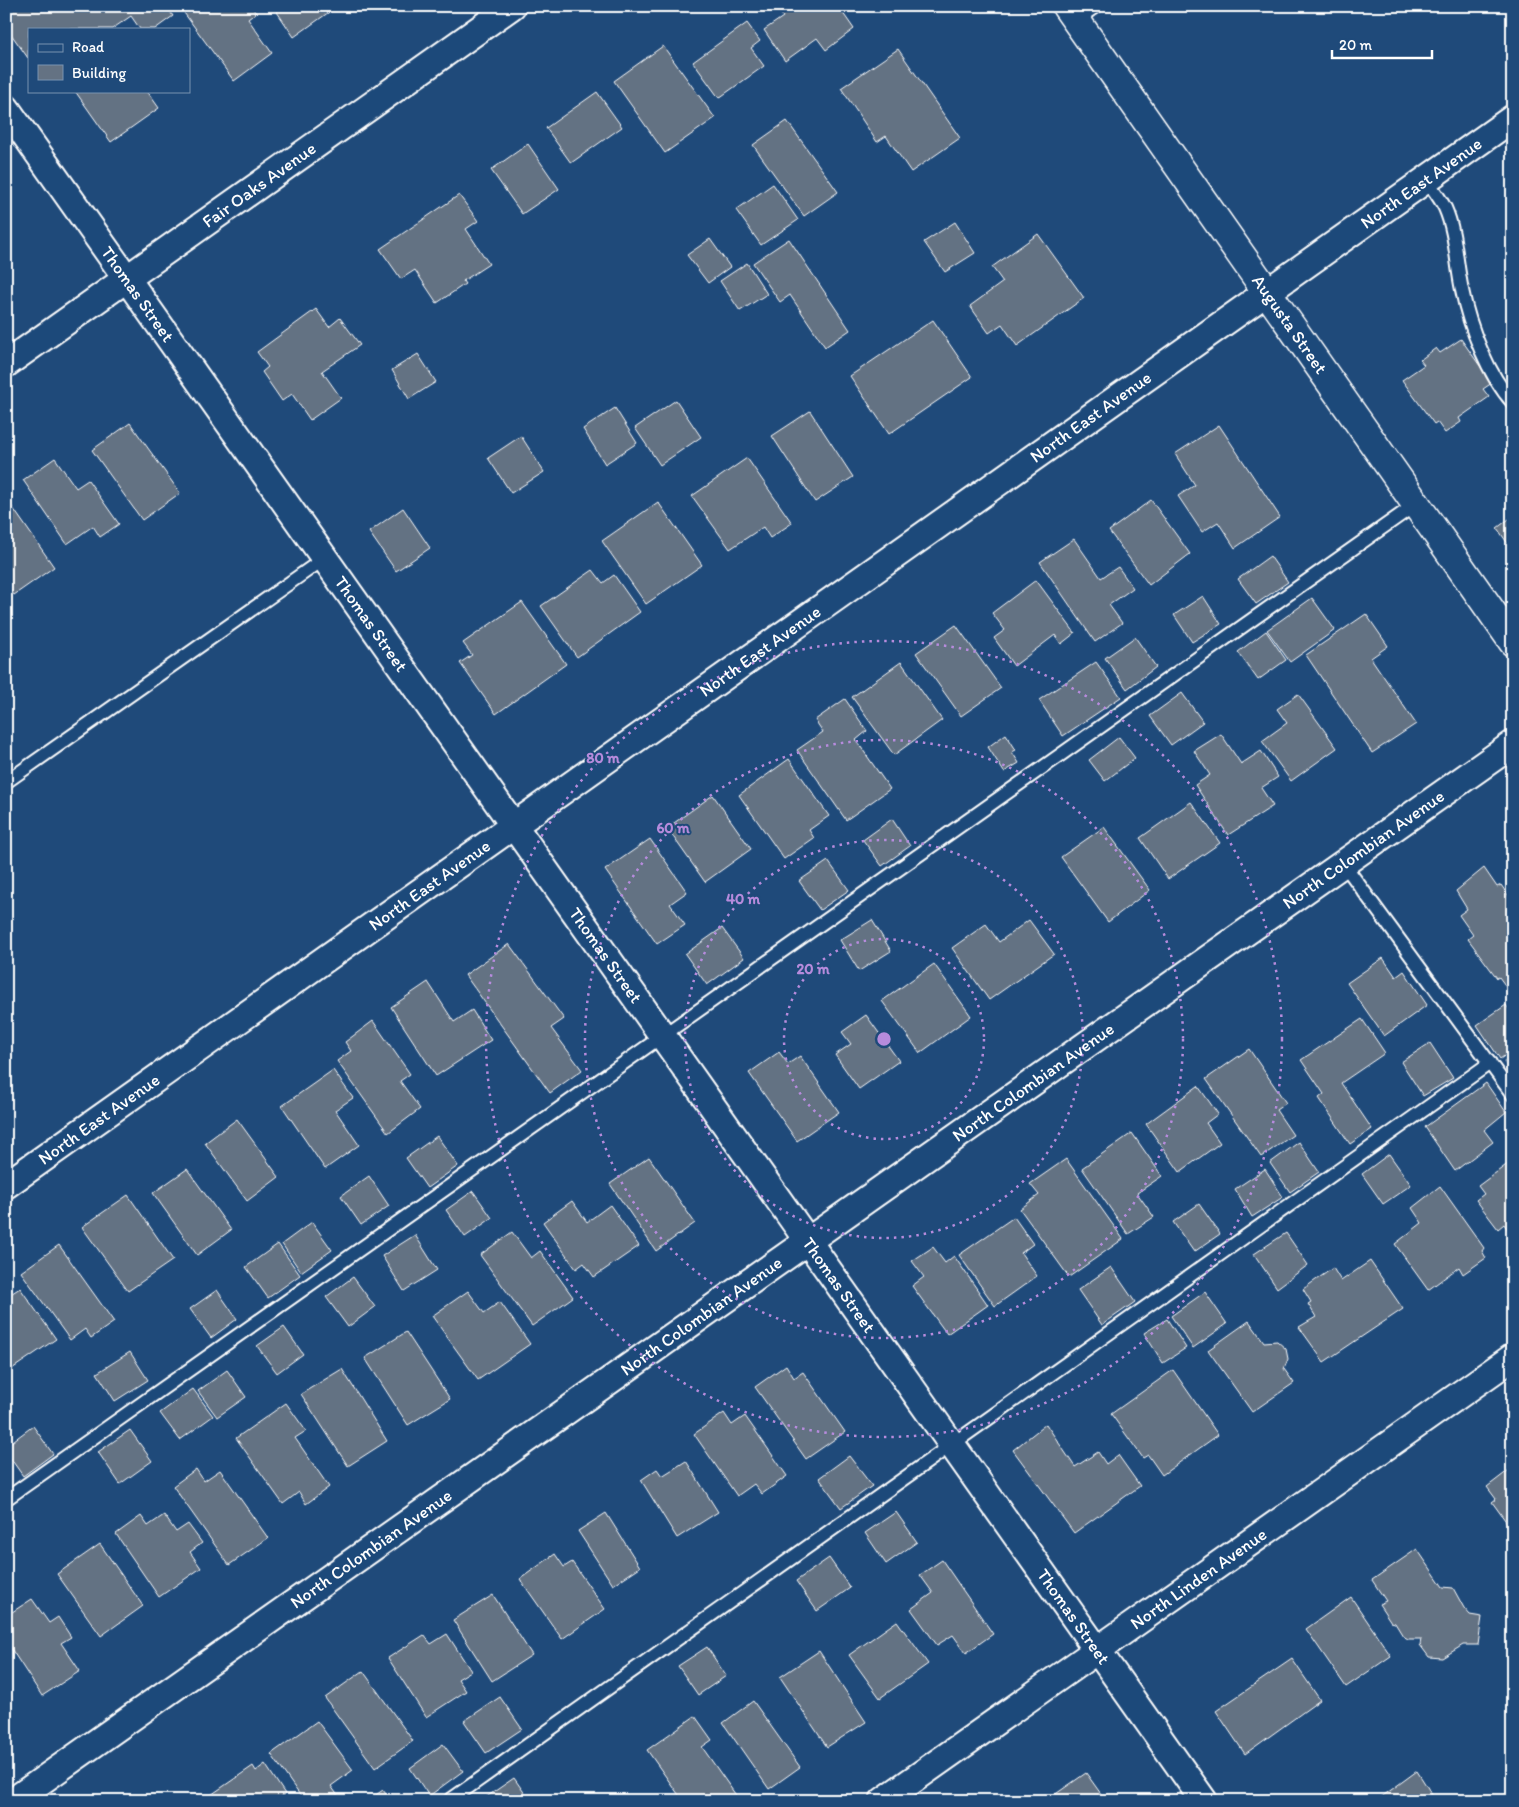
<svg xmlns="http://www.w3.org/2000/svg" width="1519" height="1807" viewBox="0 0 1519 1807" font-family="Itim,sans-serif">
  <style>
    .building { fill: #647283; stroke: #fff }
    .lines { fill: none; stroke-linecap: round; stroke-linejoin: round }
    .service-casing { stroke: #fff; stroke-width: 16 }
    .minor-casing { stroke: #fff; stroke-width: 30 }
    .tertiary-casing { stroke: #fff; stroke-width: 31 }
    .service { stroke: #1f4a7a; stroke-width: 12 }
    .minor { stroke: #1f4a7a; stroke-width: 26 }
    .tertiary { stroke: #1f4a7a; stroke-width: 28 }
    .ring { fill: none; stroke: #b68bdc; stroke-width: 2.5; stroke-dasharray: 2.5 5 }
    .labels { text-anchor: middle; dominant-baseline: central; stroke-width: 4; stroke-linejoin: round; paint-order: stroke }
    .street-label { font-size: 18px; fill: #fff; stroke: #1f4a7a }
    .centre { fill: #b68bdc; stroke: #1f4a7a; stroke-width: 2.5 }
    .ring-label { font-size: 15px; text-anchor: middle; font-weight: bold; fill: #b68bdc; stroke: #1f4a7a; stroke-width: 4; stroke-linejoin: round; paint-order: stroke }
  </style>
  <rect width="100%" height="100%" fill="#1f4a7a"/>
  <filter id="ink" filterUnits="userSpaceOnUse"><feTurbulence type="fractalNoise" baseFrequency=".02" numOctaves="2"/><feDisplacementMap in="SourceGraphic" scale="10" xChannelSelector="R" yChannelSelector="G"/><feConvolveMatrix kernelMatrix="1 2 1 2 8 2 1 2 1" color-interpolation-filters="sRGB"/></filter>
  <g filter="url(#ink)">
    <path class="building" d="M6 6H166L173 16 155 29H140L131 16 112 29H29L28 58 6 27Z
      M179 6H251L256 13 248 19 272 53 234 81Z
      M273 6H329L332 10 294 37Z
      M776 6H838L854 29 826 50 817 38 785 61 764 30 783 17Z
      M747 23 760 41 751 48 764 66 719 98 693 62Z
      M663 46 715 118 665 153 614 81Z
      M898 49 960 138 911 172 886 136 877 142 841 88Z
      M75 91H147L159 108 111 142Z
      M597 92 622 127 571 163 546 128Z
      M787 121 838 192 804 216 753 145Z
      M528 144 559 189 522 214 491 170Z
      M773 184 798 220 761 245 736 210Z
      M459 195 478 221 466 229 489 264 463 281 465 284 437 303 415 270 401 279 380 249Z
      M955 222 975 253 945 272 924 242Z
      M1038 234 1084 298 1017 346 1002 324 989 333 970 306 1003 282 992 267Z
      M710 239 730 267 708 283 687 255Z
      M789 239 850 330 825 347 790 295 780 302 753 263Z
      M747 263 767 294 740 311 720 281Z
      M316 309 329 327 340 318 360 345 322 371 341 398 310 420 292 394 282 401 262 372 268 367 257 352Z
      M933 320 972 377 889 434 850 376Z
      M1461 339 1492 383 1483 389 1489 397 1459 418 1461 422 1445 433 1437 422 1434 424 1402 380 1424 365 1420 360 1436 348 1440 353Z
      M418 354 436 382 409 399 392 370Z
      M676 400 701 437 660 465 635 428Z
      M615 408 637 443 605 464 583 429Z
      M810 411 853 477 815 502 772 436Z
      M130 423 180 493 142 520 92 450Z
      M1219 425 1280 517 1235 548 1218 522 1202 532 1178 496 1195 485 1175 454Z
      M521 436 544 472 511 493 488 458Z
      M55 458 76 488 88 480 119 524 100 537 93 526 67 544 23 480Z
      M747 458 792 523 770 538 763 527 730 549 692 496Z
      M6 498 54 567 14 595 6 584Z
      M1151 500 1190 554 1149 585 1109 531Z
      M658 502 702 565 646 604 602 541Z
      M403 508 430 548 396 571 369 532Z
      M1513 516V551L1497 528Z
      M1074 539 1101 578 1118 567 1133 588 1109 605 1122 623 1095 642 1040 562Z
      M1270 556 1288 582 1256 604 1238 579Z
      M593 570 603 583 614 575 640 612 577 657 541 606Z
      M1036 580 1075 633 1061 644 1055 635 1014 666 994 638 1005 630 992 613Z
      M1203 596 1221 624 1192 642 1174 615Z
      M1312 598 1335 630 1290 662 1267 630Z
      M522 602 566 664 496 714 460 663 472 655 463 643Z
      M1366 614 1388 646 1371 658 1416 724 1372 753 1306 655Z
      M956 625 1001 688 961 716 916 653Z
      M1266 631 1286 660 1258 680 1238 652Z
      M1135 637 1156 667 1127 689 1105 658Z
      M901 662 942 720 894 755 852 697Z
      M1096 662 1121 697 1063 736 1039 700Z
      M1182 693 1203 722 1171 745 1150 716Z
      M1298 694 1337 748 1291 781 1262 741 1287 723 1277 709Z
      M845 699 867 731 856 740 890 789 846 820 797 750 823 732 815 720Z
      M1006 734 1016 750 1012 752 1019 763 1004 772 988 747Z
      M1221 734 1241 764 1261 751 1278 777 1261 788 1273 806 1228 835 1195 785 1210 775 1194 751Z
      M1119 737 1135 758 1105 781 1089 760Z
      M789 759 829 816 809 830 814 838 784 859 739 795Z
      M713 795 751 849 705 882 667 828Z
      M1191 802 1220 843 1168 879 1140 838Z
      M892 819 910 846 882 866 863 840Z
      M1104 827 1150 890 1108 922 1061 857Z
      M650 839 687 892 670 904 685 925 657 944 605 870Z
      M828 861 849 890 820 910 799 881Z
      M1484 868 1497 887 1501 885 1513 902V996L1499 977 1497 978 1468 939 1473 935 1459 915 1467 909 1456 891Z
      M872 920 891 951 859 971 840 940Z
      M1029 920 1054 954 989 1000 952 948 986 924 999 942Z
      M722 928 744 958 707 985 685 954Z
      M509 944 564 1019 551 1028 582 1070 550 1093 465 975Z
      M1383 958 1396 977 1404 971 1427 1005 1384 1036 1347 983Z
      M934 964 971 1016 920 1053 882 1001Z
      M428 982 454 1022 472 1010 491 1040 436 1076 391 1007Z
      M1506 1005 1513 1015V1050L1500 1059 1477 1025Z
      M866 1015 899 1061 859 1089 835 1055 851 1044 842 1032Z
      M1362 1019 1385 1053 1341 1083 1372 1129 1350 1144 1319 1098 1324 1094 1301 1060Z
      M373 1021 410 1074 400 1081 420 1109 388 1133 337 1061 351 1051 345 1042Z
      M1430 1043 1453 1078 1423 1096 1401 1062Z
      M1249 1049 1286 1103 1276 1110 1293 1135 1261 1157 1206 1079Z
      M779 1052 788 1064 800 1056 839 1112 797 1141 749 1073Z
      M1513 1055V1074L1504 1062Z
      M333 1070 353 1098 335 1110 359 1145 325 1169 282 1106Z
      M1486 1083 1506 1112 1484 1130 1493 1142 1455 1171 1425 1127Z
      M1198 1086 1218 1114 1206 1123 1220 1143 1180 1172 1146 1124Z
      M237 1119 279 1177 247 1201 205 1143Z
      M1132 1133 1162 1176 1137 1193 1154 1217 1128 1234 1082 1168Z
      M437 1136 458 1166 427 1188 406 1158Z
      M1299 1142 1319 1172 1290 1192 1270 1163Z
      M1389 1154 1411 1185 1383 1204 1362 1174Z
      M649 1157 695 1223 656 1251 610 1184Z
      M1066 1159 1123 1239 1069 1277 1020 1209 1039 1195 1030 1184Z
      M1513 1160V1231L1510 1233 1504 1224 1498 1229 1476 1200 1484 1194 1478 1186Z
      M187 1169 231 1230 197 1255 153 1193Z
      M1265 1169 1283 1197 1252 1217 1235 1189Z
      M369 1176 389 1206 361 1225 341 1196Z
      M1440 1186 1484 1248 1482 1251 1486 1258 1463 1274 1459 1267 1428 1290 1395 1244 1422 1223 1412 1208Z
      M473 1191 492 1218 465 1237 446 1210Z
      M128 1195 173 1260 128 1291 82 1227Z
      M572 1201 587 1222 610 1205 639 1246 594 1277 584 1263 576 1269 543 1222Z
      M1199 1204 1220 1234 1194 1252 1173 1222Z
      M1014 1217 1033 1244 1021 1253 1037 1276 995 1306 959 1255Z
      M312 1222 332 1250 301 1272 282 1244Z
      M512 1232 531 1258 540 1251 573 1297 532 1326 480 1255Z
      M1286 1233 1308 1265 1277 1288 1254 1254Z
      M415 1235 437 1270 404 1291 382 1256Z
      M278 1244 300 1275 268 1298 246 1267Z
      M59 1245 114 1322 91 1338 85 1329 70 1340 21 1272Z
      M933 1247 945 1263 954 1256 988 1305 947 1334 912 1286 924 1277 912 1261Z
      M1370 1261 1403 1309 1324 1362 1299 1327 1316 1317 1308 1304 1311 1302 1303 1289 1333 1268 1341 1281Z
      M1111 1267 1135 1302 1102 1325 1078 1290Z
      M353 1277 375 1307 348 1327 326 1297Z
      M20 1288 56 1339 6 1373V1297Z
      M217 1290 237 1319 211 1338 190 1309Z
      M468 1291 484 1313 500 1302 530 1344 478 1380 432 1316Z
      M1205 1292 1227 1324 1193 1348 1171 1316Z
      M1167 1319 1186 1348 1163 1363 1144 1333Z
      M1249 1321 1264 1342 1277 1341 1286 1349 1288 1359 1284 1369 1294 1383 1252 1412 1208 1350Z
      M284 1327 303 1354 277 1373 257 1346Z
      M406 1332 450 1399 408 1425 365 1358Z
      M130 1352 148 1380 115 1401 97 1373Z
      M786 1365 794 1378 803 1372 845 1432 806 1459 755 1387Z
      M342 1369 387 1441 348 1466 301 1394Z
      M227 1370 246 1397 217 1417 198 1391Z
      M1173 1370 1218 1435 1162 1475 1148 1455 1143 1458 1111 1414Z
      M193 1389 213 1416 180 1440 160 1413Z
      M286 1403 306 1431 295 1438 329 1487 306 1504 299 1492 283 1504 236 1438Z
      M724 1413 732 1425 745 1416 787 1476 762 1494 754 1484 737 1496 694 1434Z
      M1046 1424 1075 1467 1098 1452 1106 1464 1118 1455 1140 1486 1074 1533 1013 1450Z
      M33 1426 53 1454 23 1476 6 1452V1446Z
      M130 1430 152 1461 120 1484 98 1452Z
      M849 1456 872 1486 841 1508 819 1478Z
      M686 1461 718 1512 677 1538 641 1480 657 1469 662 1476Z
      M1513 1467V1531L1492 1502 1496 1499 1487 1487Z
      M196 1469 204 1481 220 1470 268 1538 229 1565 173 1486Z
      M896 1512 917 1542 886 1564 865 1533Z
      M606 1513 640 1567 613 1585 578 1531Z
      M164 1515 176 1532 188 1524 202 1543 190 1552 201 1568 159 1597 116 1534 141 1516 148 1526Z
      M100 1544 143 1606 101 1636 57 1574Z
      M1417 1549 1443 1587 1453 1588 1464 1608 1470 1615 1482 1617 1478 1645H1463L1442 1658 1429 1657 1420 1645 1421 1639H1408L1403 1636 1395 1623 1391 1622 1379 1604 1386 1601 1372 1580Z
      M555 1554 564 1567 572 1562 605 1609 562 1639 520 1579Z
      M829 1558 850 1588 817 1611 796 1581Z
      M942 1560 993 1634 966 1653 953 1635 937 1645 911 1609 933 1593 920 1575Z
      M493 1595 532 1655 492 1681 453 1620Z
      M1351 1597 1391 1656 1346 1687 1306 1629Z
      M32 1599 49 1623 58 1617 71 1637 61 1643 80 1671 42 1696 6 1641V1616Z
      M897 1621 928 1664 880 1698 849 1655Z
      M447 1634 471 1671 458 1679 466 1691 426 1717 388 1658 424 1635 431 1644Z
      M707 1647 726 1676 698 1695 678 1666Z
      M819 1651 866 1722 827 1747 780 1677Z
      M1292 1659 1320 1700 1245 1754 1216 1711Z
      M363 1671 413 1741 375 1768 325 1698Z
      M500 1697 522 1729 486 1753 464 1721Z
      M753 1701 800 1767 769 1789 723 1723Z
      M695 1716 712 1740 702 1747 740 1801H683L647 1750Z
      M317 1721 353 1770 331 1786 341 1800 339 1801H304L271 1754Z
      M443 1744 463 1771 429 1796 410 1768Z
      M265 1764 285 1794 275 1801H211L208 1797 253 1766 256 1771Z
      M1417 1771 1436 1801H1376Z
      M1086 1773 1106 1801H1047V1800Z
      M514 1778 530 1801H488L485 1798Z
      M383 1790 391 1801H367Z"/>
    <g class="lines">
      <g class="service-casing">
        <path id="service" d="M1076 20 1096 6
          M1426 179C1432 188 1440 198 1445 208 1456 233 1456 263 1462 290 1469 326 1488 375 1513 403
          M6 782 325 558
          M1343 863 1513 1095
          M6 1499 1416 504
          M449 1801 1490 1063"/>
      </g>
      <g class="minor-casing">
        <g id="minor">
          <path id="s1" d="M6 108 1204 1801"/>
          <path id="s2" d="M6 364 512 6"/>
          <path id="s3" d="M6 1185 1513 118"/>
          <path id="s4" d="M13 1801 1513 744"/>
          <path id="s5" d="M883 1801 1513 1357"/>
        </g>
      </g>
      <g class="tertiary-casing">
        <g id="tertiary">
          <path id="s6" d="M1066 6 1513 642"/>
        </g>
      </g>
      <use href="#service" class="service"/>
      <use href="#minor" class="minor"/>
      <use href="#tertiary" class="tertiary"/>
    </g>
  </g>
  <g class="ring">
    <circle cx="884" cy="1039" r="100"/>
    <circle cx="884" cy="1039" r="199"/>
    <circle cx="884" cy="1039" r="299"/>
    <circle cx="884" cy="1039" r="398"/>
  </g>
  <g class="labels">
    <g class="street-label">
      <text stroke="none"><textPath href="#s3" startOffset="1734">North East Avenue</textPath></text>
      <text stroke="none"><textPath href="#s2" startOffset="310">Fair Oaks Avenue</textPath></text>
      <text stroke="none"><textPath href="#s1" startOffset="228">Thomas Street</textPath></text>
      <text stroke="none"><textPath href="#s6" startOffset="389">Augusta Street</textPath></text>
      <text stroke="none"><textPath href="#s3" startOffset="1329">North East Avenue</textPath></text>
      <text stroke="none"><textPath href="#s1" startOffset="632">Thomas Street</textPath></text>
      <text stroke="none"><textPath href="#s3" startOffset="924">North East Avenue</textPath></text>
      <text stroke="none"><textPath href="#s4" startOffset="1652">North Colombian Avenue</textPath></text>
      <text stroke="none"><textPath href="#s3" startOffset="519">North East Avenue</textPath></text>
      <text stroke="none"><textPath href="#s1" startOffset="1038">Thomas Street</textPath></text>
      <text stroke="none"><textPath href="#s4" startOffset="1248">North Colombian Avenue</textPath></text>
      <text stroke="none"><textPath href="#s3" startOffset="114">North East Avenue</textPath></text>
      <text stroke="none"><textPath href="#s1" startOffset="1442">Thomas Street</textPath></text>
      <text stroke="none"><textPath href="#s4" startOffset="842">North Colombian Avenue</textPath></text>
      <text stroke="none"><textPath href="#s4" startOffset="438">North Colombian Avenue</textPath></text>
      <text stroke="none"><textPath href="#s5" startOffset="386">North Linden Avenue</textPath></text>
      <text stroke="none"><textPath href="#s1" startOffset="1848">Thomas Street</textPath></text>
    </g>
  </g>
  <circle cx="884" cy="1039" r="8" class="centre"/>
  <g class="ring-label">
    <text x="603" y="763">80 m</text>
    <text x="673" y="833">60 m</text>
    <text x="743" y="904">40 m</text>
    <text x="813" y="974">20 m</text>
  </g>
  <rect width="1519" height="1807" fill="none" stroke="#1f4a7a" stroke-width="25"/>
  <rect x="12" y="12" width="1494" height="1782" fill="none" stroke="#fff" stroke-width="2" filter="url(#ink)"/>
  <rect x="28" y="28" width="162" height="65" fill="#1f4a7a" stroke="#7992af"/>
  <rect x="38" y="44" width="25" height="8" fill="#1f4a7a" stroke="#7992af"/>
  <text x="72" y="52" font-size="15" fill="#ffffff">Road</text>
  <rect x="38" y="65" width="25" height="15" fill="#647283" stroke="#7992af"/>
  <text x="72" y="78" font-size="15" fill="#ffffff">Building</text>
  <path d="M1332 50v8h100v-8" fill="none" stroke="#ffffff" stroke-width="2.5"/>
  <text x="1339" y="50" font-size="15" fill="#ffffff" stroke="#1f4a7a" stroke-width="4" paint-order="stroke">20 m</text>
</svg>
